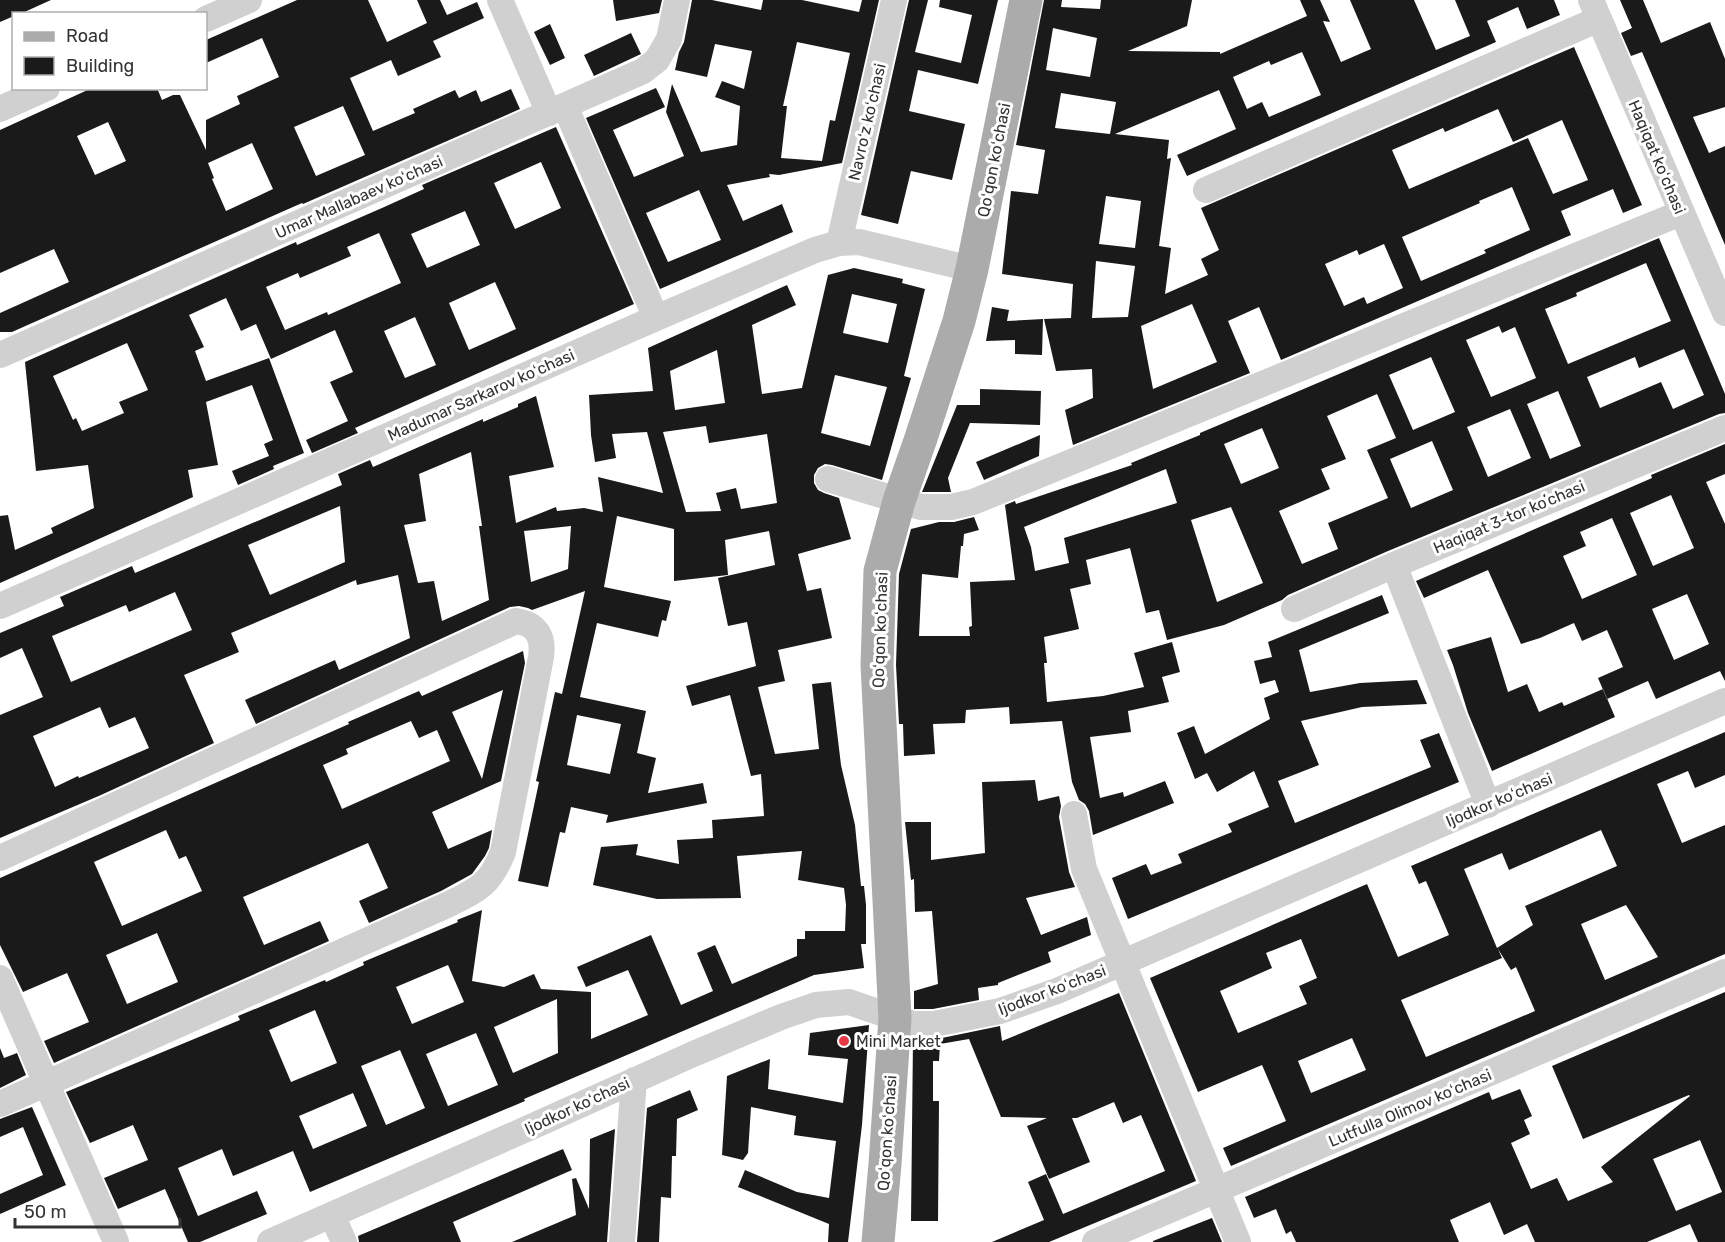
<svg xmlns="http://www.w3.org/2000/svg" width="1725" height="1242" viewBox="0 0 1725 1242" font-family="Rubik,sans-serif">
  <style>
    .building { fill: #1a1a1a; fill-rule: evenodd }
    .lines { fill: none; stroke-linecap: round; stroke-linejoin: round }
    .minor { stroke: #d0d0d0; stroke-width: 26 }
    .major { stroke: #ababab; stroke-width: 33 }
    .poi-dot { fill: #e63946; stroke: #fff; stroke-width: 2 }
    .labels { text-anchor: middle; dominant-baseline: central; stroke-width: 6; stroke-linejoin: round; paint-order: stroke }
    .street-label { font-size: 16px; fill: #333; stroke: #fff }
    .poi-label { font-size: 16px; fill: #333; stroke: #fff; text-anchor: start }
  </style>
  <rect width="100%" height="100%" fill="#fff"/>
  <path class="building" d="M0 0H51L20 14H14V16L0 22Z
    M297 0H368L387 42 427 23 417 0H440L447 15 477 2 484 18 433 41 441 57 398 76 391 60 350 78 373 131 415 113 413 109 455 90 459 98 476 90 481 102 511 89 520 109 303 204 302 203 12 332H0V313L69 282 54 249 0 273V130L92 88H157L162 100 173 95H180L206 150V120L240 104 237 96 279 77 262 38 206 63V40ZM343 106 365 155 316 176 294 127ZM108 122 126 161 95 175 77 136ZM252 143 273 189 226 211 212 179 214 178 208 163Z
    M613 0H662L659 13 616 21Z
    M692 0H712L761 10 763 0H802L859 12 862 0H879L842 163 779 175 769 174 770 177 727 185 743 221 782 204 793 232 660 289 586 118 656 88 665 107 613 130 634 177 684 156 666 112 672 84 701 152 737 145 740 106 715 97 722 81 744 89 752 51 715 44 707 77 675 70 679 52 684 42ZM797 42 850 53 835 121 830 120 822 161 781 158 787 106H783ZM699 190 721 240 668 262 646 213Z
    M909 0H928L915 52 961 63 972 15 939 7 940 0H998L978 84 918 70 909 111 965 124 952 180 911 171 898 224 861 215Z
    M1044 0H1062L1061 7 1100 9 1101 0H1192L1187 26 1128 51 1220 52V54L1307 16 1300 0H1320L1330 22 1323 21 1341 62 1371 49 1350 0H1414L1436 50 1470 36 1455 0H1554L1560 15 1527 29 1518 7 1487 21 1496 42 1187 176 1177 155 1236 129 1219 90 1115 134 1169 140 1167 159 1171 158 1159 246 1171 248 1165 294 1208 275 1201 259 1219 250 1201 208 1574 47 1642 205 1623 213 1613 189 1561 211 1571 235 1281 360 1259 307 1228 321 1250 373 1073 445 1065 410 1093 398 1092 369 1056 371 1044 319 1071 318 1073 284 1002 274 1011 191 1038 194 1045 150 1016 145ZM1053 28 1097 38 1090 77 1046 70ZM1302 52 1321 95 1269 117 1262 102 1247 109 1233 77 1269 61 1271 65ZM1061 93 1116 102 1110 134 1055 128ZM1498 109 1513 142 1562 120 1588 180 1553 194 1528 138 1409 189 1392 150 1443 128 1445 132ZM1512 187 1530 230 1484 250 1486 253 1421 281 1402 237 1480 203 1479 201ZM1106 196 1141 201 1135 248 1099 244ZM1384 244 1403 288 1367 304 1364 297 1344 306 1325 264 1357 250 1359 255ZM1096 261 1135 266 1128 317 1092 318ZM1192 304 1217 362 1153 389 1141 326Z
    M1620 0H1643L1661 43 1710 22 1725 59V107L1693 117 1709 153 1725 146V245L1642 52 1631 56 1621 33 1632 28Z
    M550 24 565 58 550 65 534 32Z
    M631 33 641 54 594 76 584 55Z
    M556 127 634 304 355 428 358 433 312 453 306 440 348 421 330 382 353 372 335 330 271 359 256 324 241 331 226 298 189 315 204 347 195 351 206 381 269 358 304 453 273 466 274 469 238 485 232 471 269 456 264 444 273 440 252 385 206 402 218 465 188 470 193 497 0 583V516L8 515 15 550 53 533 51 528 94 508 88 465 36 471 25 362 296 242 297 245 382 208 424 189 422 185ZM541 162 561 208 515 229 494 183ZM465 211 480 245 427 268 411 234ZM379 233 401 283 328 315 327 312 285 330 266 287 298 273 300 278 351 256 347 247ZM495 282 516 329 469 350 449 303ZM415 317 436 365 405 378 384 331ZM127 343 148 390 119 402 124 413 82 431 76 418 73 420 53 376Z
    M1659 238 1725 394V413L1719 414 1388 551 1288 595 1282 600 1224 625 1167 640 1159 610 1146 613 1130 548 1086 560 1091 584 1070 589 1079 629 1044 637 1047 663H1044L1047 702 1103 696 1144 687 1134 653 1172 642 1180 672 1162 677 1169 702 1128 711 1131 732 1090 737 1100 798 1123 792 1124 797 1165 781 1174 803 1093 835 1089 811 1085 804 1079 800 1072 782 1062 721 1010 724 1009 707 966 710 965 723 933 724 935 754 904 756 903 724H899L896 665 899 574 911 529 939 522H954L974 517 979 530 964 534 963 546H961L958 578 922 574 919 636H970L969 627 972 626 970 582 1015 580 1005 505 1015 501 1016 504 1132 465 1131 463 1200 435V433ZM1646 263 1671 321 1568 364 1545 309 1577 296 1576 293ZM1499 326 1502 333 1515 327 1536 378 1491 397 1466 340ZM1684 349 1704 395 1673 409 1661 382 1600 408 1587 377 1635 357 1639 368ZM1431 357 1455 412 1413 430 1389 375ZM1558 391 1581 446 1550 459 1527 404ZM1377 394 1396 438 1367 450 1388 498 1328 523 1338 549 1302 564 1279 511 1330 489 1321 469 1346 459 1327 416ZM1510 409 1531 458 1488 477 1467 427ZM1262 428 1279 468 1241 484 1224 444ZM1432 441 1453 490 1411 508 1390 459ZM1166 469 1177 503 1064 538 1069 563 1035 571 1031 547 1024 527ZM1231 507 1263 583 1217 602 1191 520Z
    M854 268 903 279 902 283 925 289 904 376 911 378 882 480 832 465 825 464 818 468 814 475V483L818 490 824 493 839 498 851 539 798 554 807 591 821 588 832 638 778 650 785 681 758 687 775 754 819 749 812 684 831 682 841 765 855 825 861 886H864L866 905V944H861L864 968 814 975 524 1099 525 1101 310 1192 293 1151 233 1176 222 1149 178 1168 198 1216 257 1191 267 1214 200 1242H188L165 1189 118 1209 104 1178 148 1160 133 1125 90 1143 66 1092 240 1020 238 1016 325 980 326 982 364 965 363 962 458 922 457 920 482 910 472 981 504 987 534 974 541 989 591 992V1039L648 1015 628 970 586 987 577 967 651 935 681 1005 713 991 697 953 715 945 732 984 797 956V939H805V931H845L846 905 844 888 798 880 802 851 737 856 741 898 657 899 593 885 601 847 638 844 636 855 679 864 677 840 713 838 712 820 764 816 761 774 751 776 730 695 692 706 686 686 756 666 747 622 728 626 718 578 775 565 769 531 725 540 728 575 674 581V529L617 516 604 587 671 601 666 621 662 620 658 637 597 623 580 697 646 711 637 753 656 758 648 793 703 783 707 803 606 823 608 815 571 807 565 833 560 832 548 887 518 881 539 782 536 781 555 692 562 694 585 591 532 610 528 608 519 606 510 607 256 724 245 700 335 660 339 670 410 638 398 575 357 585 356 580 231 633 239 652 184 675 214 743 101 795 0 838V715L43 697 22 648 0 658V633L64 606 60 597 132 566 135 573 342 485 338 474 370 460 373 467 483 419V422L518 407V404L536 396 554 467 509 476 516 523 556 507 557 511 584 508 603 512 598 477 663 493 647 432 612 434 616 458 595 462 591 435 589 395 653 391 648 348 787 285 796 305 752 325 762 394 802 388 828 275ZM852 294 897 304 888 343 843 333ZM717 350 725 403 675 410 670 371ZM835 375 887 387 870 446 821 433ZM706 426 709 443 767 434 777 503 741 509 736 488 716 493 721 511 686 512 663 432ZM471 452 482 526H479L489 600 442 621 434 581 418 583 404 525 426 521 419 474ZM340 506 345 562 270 595 248 545ZM571 526 568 569 531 582 524 531ZM175 592 192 630 71 682 52 636 126 605 129 612ZM100 707 109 728 135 717 149 748 79 778 78 776 55 787 33 736ZM577 715 621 724 610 774 567 765ZM448 965 464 1002 412 1024 396 987ZM557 999 558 1053 513 1073 494 1027ZM315 1010 337 1063 291 1082 269 1030ZM476 1033 498 1085 448 1106 426 1054ZM400 1050 425 1108 386 1125 361 1066ZM353 1093 367 1126 313 1149 299 1116Z
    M992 307 1009 310 1007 321 1043 319 1042 355 1015 354V340L986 341Z
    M980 389 1041 391 1040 425 970 423 948 478 951 492H922L957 405H980Z
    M1040 435 1039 456 984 480 976 462Z
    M1725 444V474L1706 482 1725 524V681L1720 671 1656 699 1648 681 1607 699 1598 678 1623 667 1607 630 1582 641 1574 623 1540 638 1521 644 1488 570 1424 598 1416 581 1652 478 1651 475ZM1671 495 1694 548 1653 566 1630 513ZM1612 518 1637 575 1582 599 1563 556 1586 546 1580 532ZM1687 594 1709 644 1674 660 1652 609Z
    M1382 595 1389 613 1299 650 1310 692 1360 683 1417 680 1427 704 1362 707 1301 721 1319 765 1278 781 1295 823 1431 767 1420 740 1439 733 1459 782 1128 919 1112 878 1146 864 1151 875 1182 863 1178 854 1232 832 1228 824 1269 807 1254 771 1217 792 1207 773 1195 779 1177 733 1194 726 1205 754 1270 719 1264 698 1279 692 1275 680 1260 684 1254 661 1272 657 1268 642Z
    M1491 637 1508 692 1527 684 1539 712 1562 702 1564 706 1603 689 1615 717 1492 771 1468 713 1453 665 1447 650Z
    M523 651 525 663 501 781 432 812 448 849 492 830 489 848 485 856 472 874 441 891 369 923 359 901 388 888 368 843 243 897 264 945 320 921 329 941 54 1063 44 1041 89 1022 67 973 23 992 0 945V878L349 724 348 722 419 691 422 696ZM503 690 482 779 452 712ZM411 721 419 738 437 730 450 761 342 809 323 765 348 754 346 749ZM166 830 179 859 186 856 202 891 122 926 94 862ZM157 933 178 982 127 1004 106 955Z
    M1725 732V775L1695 788 1688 771 1657 784 1682 843 1725 825V954L1231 1166 1223 1148 1286 1121 1262 1065 1198 1092 1150 978 1367 884 1398 957 1449 935 1426 881 1419 884 1411 866ZM1601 830 1617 866 1525 906 1533 925 1497 948 1464 869 1502 853 1509 870ZM1626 905 1658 957 1605 980 1581 924ZM1301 939 1317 978 1299 986 1307 1004 1238 1033 1220 991 1272 968 1266 953ZM1498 949 1511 970 1516 967 1535 1011 1426 1057 1401 1000 1502 958ZM1352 1038 1366 1070 1311 1093 1298 1061Z
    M1035 780 1038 801 1059 796 1061 806 1059 817 1069 872 1075 887 1026 898 1041 935 1087 917 1091 935 1048 952 1051 962 998 983V985L978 988 979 1000 933 1009H914V991L938 984 932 911 915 912 914 879 911 880 905 822H931V860L985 853 982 782Z
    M1725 992V1242H1698L1690 1224 1647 1242H1535L1527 1224 1504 1235 1490 1202 1450 1220 1459 1242H1296L1291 1231 1286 1234 1276 1209 1254 1218 1245 1197 1489 1092 1492 1100 1520 1089 1532 1116 1524 1120 1530 1134 1511 1143 1531 1189 1557 1178 1568 1201 1613 1182 1601 1167 1690 1096 1689 1095 1583 1139 1552 1066ZM1700 1140 1722 1192 1676 1211 1653 1159Z
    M1119 993 1196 1181 1049 1242H992L1044 1220 1028 1182 1046 1174 1063 1214 1165 1171 1141 1115 1123 1123 1114 1102 1077 1118H1072L1090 1162 1049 1179 1027 1126 1047 1118 1001 1117 969 1039 940 1044 939 1061H933V1101H939L938 1221H911L913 1039H937L1000 1026 1002 1041Z
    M869 1025 862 1125 848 1242H828L829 1224 738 1187 745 1170 797 1192 829 1198 836 1141 794 1135 796 1116 751 1107 748 1153 743 1160 722 1155 727 1076 770 1059 768 1089 843 1103 848 1059 808 1055 810 1033Z
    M0 1048 4 1058 17 1053 26 1075 0 1088Z
    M690 1090 698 1110 677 1119 676 1156H672L671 1198 661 1197 659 1242H637L647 1108Z
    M32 1107 66 1185 0 1214V1194L43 1175 23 1127 0 1137V1119Z
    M615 1129 607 1242H512L576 1215 572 1179 576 1178 589 1209 590 1139Z
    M563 1149 572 1170 453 1222 461 1242H359L358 1236Z
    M1212 1218 1222 1242H1153V1241Z"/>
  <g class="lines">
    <path class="minor" d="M500 0 549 113
      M1591 0 1725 313
      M206 19 249 0
      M565 106 656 318
      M0 109 47 88
      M1206 190 1599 19
      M839 243 894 0
      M0 355 643 71 657 60 669 39 677 0
      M828 479 921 507H951L973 502 1681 213
      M1394 565 1488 805
      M0 606 656 318 815 250 839 243 859 242 972 269
      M1294 609 1394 565 1725 428
      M1074 814 1084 869 1238 1242
      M0 858 516 621C537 624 544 637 541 657L503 852C490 885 478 890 447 905L0 1104
      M0 978 116 1242
      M332 1215 344 1242
      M270 1242 540 1123 691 1055 781 1017 816 1005 849 1002 913 1024H934L1000 1011 1057 991 1725 701
      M622 1242 634 1080
      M1095 1242 1725 972"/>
    <path class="major" d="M878 1242 885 1164 895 1018 877 665 880 571 899 501 921 438 959 321 972 269 1026 0"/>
  </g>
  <circle class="poi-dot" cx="844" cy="1041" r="6"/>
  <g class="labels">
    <g class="street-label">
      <text transform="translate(867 122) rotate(-77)">Navroʻz koʻchasi</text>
      <text transform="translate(1657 157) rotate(67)">Haqiqat koʻchasi</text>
      <text transform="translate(994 160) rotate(-79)">Qoʻqon koʻchasi</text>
      <text transform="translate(359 197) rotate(-24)">Umar Mallabaev koʻchasi</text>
      <text transform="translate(481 395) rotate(-24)">Madumar Sarkarov koʻchasi</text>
      <text transform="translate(1509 517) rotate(-23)">Haqiqat 3-tor koʼchasi</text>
      <text transform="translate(880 630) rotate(-88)">Qoʻqon koʻchasi</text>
      <text transform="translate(1499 800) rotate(-23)">Ijodkor koʻchasi</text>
      <text transform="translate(1052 990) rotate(-21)">Ijodkor koʻchasi</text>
      <text transform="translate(577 1106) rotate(-25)">Ijodkor koʻchasi</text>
      <text transform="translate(1410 1108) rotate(-23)">Lutfulla Olimov koʻchasi</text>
      <text transform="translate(887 1133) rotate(-86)">Qoʻqon koʻchasi</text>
    </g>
    <g class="poi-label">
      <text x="856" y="1041">Mini Market</text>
    </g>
  </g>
  <rect x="12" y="12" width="195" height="78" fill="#ffffff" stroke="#adadad" stroke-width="1.5"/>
  <rect x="24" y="32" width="30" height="9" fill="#ababab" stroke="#adadad" stroke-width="1.5"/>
  <text x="66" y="42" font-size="18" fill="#333333">Road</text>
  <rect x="24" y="57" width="30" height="18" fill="#1a1a1a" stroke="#adadad" stroke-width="1.5"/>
  <text x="66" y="72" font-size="18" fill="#333333">Building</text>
  <path d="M15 1218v9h165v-9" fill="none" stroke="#333333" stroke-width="3"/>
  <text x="24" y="1218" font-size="18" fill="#333333" stroke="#ffffff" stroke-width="4.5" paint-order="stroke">50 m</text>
</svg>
